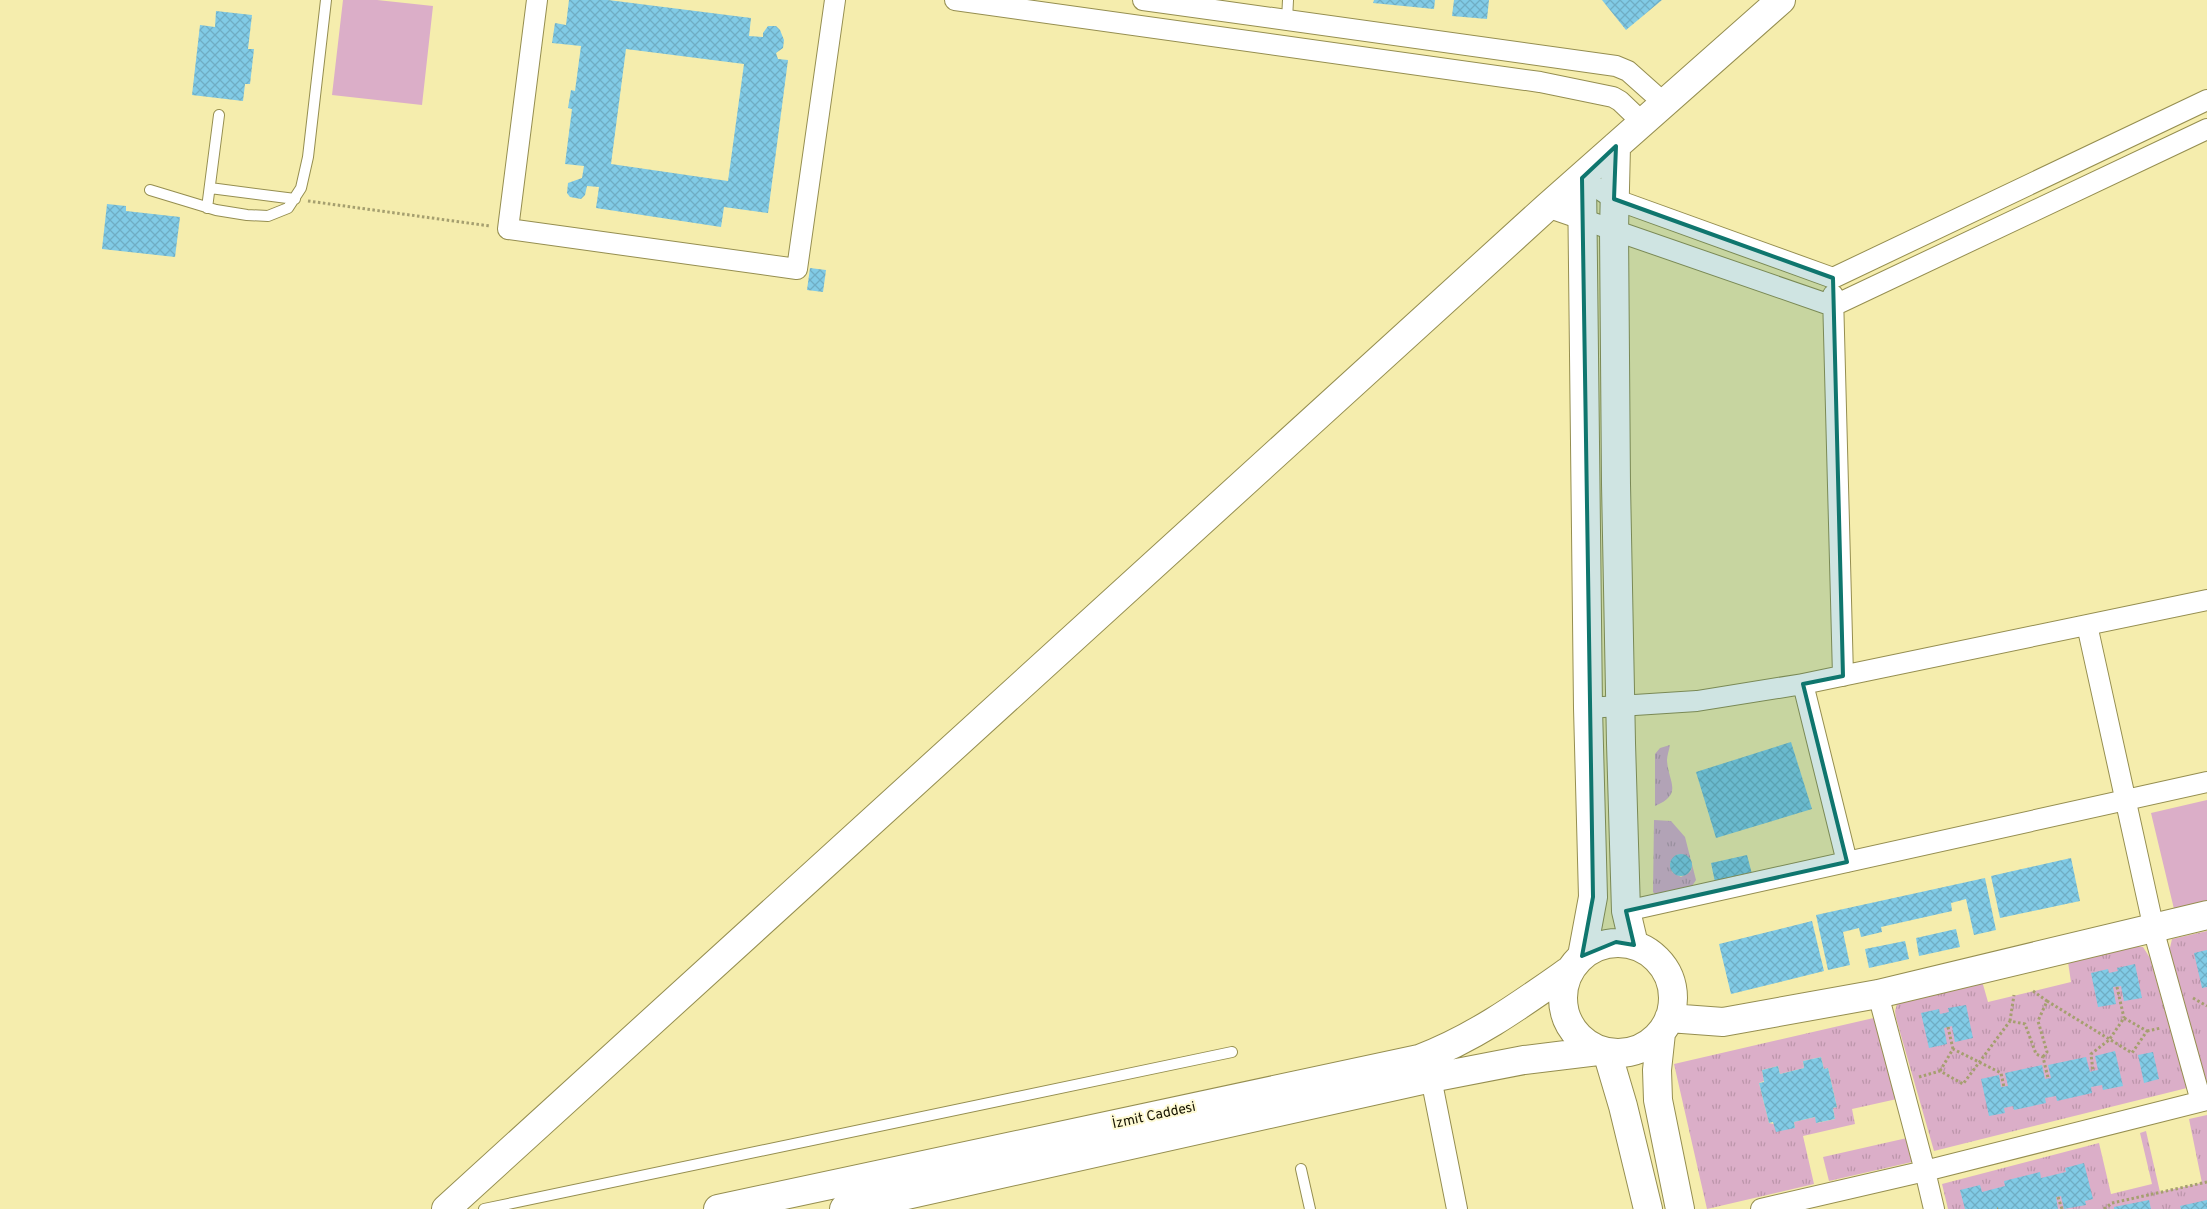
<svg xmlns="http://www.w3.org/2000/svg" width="2207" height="1209" viewBox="0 0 2207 1209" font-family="Overpass,sans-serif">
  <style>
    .grass { fill: url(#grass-tufts); fill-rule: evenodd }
    .park { fill: #dbaec8 }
    .building { fill: url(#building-cross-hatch); fill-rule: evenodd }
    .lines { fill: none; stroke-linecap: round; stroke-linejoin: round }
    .lane-casing { stroke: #958e50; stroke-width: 12 }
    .street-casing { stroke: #958e50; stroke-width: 22 }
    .secondary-casing { stroke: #958e50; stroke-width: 30 }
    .path { stroke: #a59f6f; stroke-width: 3; stroke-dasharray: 2.5 2.5; stroke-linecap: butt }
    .lane { stroke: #fff; stroke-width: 10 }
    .street { stroke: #fff; stroke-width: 20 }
    .secondary { stroke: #fff; stroke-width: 28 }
    .marked { fill: #0f766e; fill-opacity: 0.2; stroke: #0f766e; stroke-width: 4; stroke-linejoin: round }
    .labels { text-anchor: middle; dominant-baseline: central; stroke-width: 4; stroke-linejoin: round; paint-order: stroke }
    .street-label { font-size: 14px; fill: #161300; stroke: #fefad4 }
  </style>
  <defs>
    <pattern id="grass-tufts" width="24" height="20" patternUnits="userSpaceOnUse" patternTransform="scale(1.25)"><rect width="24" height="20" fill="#dbaec8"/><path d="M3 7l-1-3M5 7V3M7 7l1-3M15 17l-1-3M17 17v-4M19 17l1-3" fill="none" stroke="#bb95aa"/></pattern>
    <pattern id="building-cross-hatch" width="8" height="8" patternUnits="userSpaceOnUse" patternTransform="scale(1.25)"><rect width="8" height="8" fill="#81cbe6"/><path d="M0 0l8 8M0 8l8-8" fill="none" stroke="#6fadc4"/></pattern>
  </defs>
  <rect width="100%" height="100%" fill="#f5edad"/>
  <path class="grass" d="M1670 745C1669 750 1667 756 1667 760 1668 782 1684 794 1655 806V754L1660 748Z
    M1654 820 1671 821 1685 837 1696 880 1688 892 1659 898 1653 892ZM1681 854 1690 858 1692 868 1690 872 1681 877 1672 872 1670 863 1676 855Z
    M2207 931V1083H2206L2169 952 2172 939Z
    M2134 946 2143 947 2150 958 2187 1088 1934 1151 1896 1018 1895 1011 1898 1001 1982 981 1988 1002 2071 982 2068 962Z
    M1878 1017 1897 1099 1852 1109 1855 1124 1803 1136 1814 1184 1707 1209 1674 1064ZM1821 1057 1824 1069 1828 1068 1837 1107 1833 1108 1835 1119 1817 1123 1815 1117 1794 1122 1795 1128 1769 1123 1759 1083 1764 1081 1762 1070 1778 1066 1780 1074 1804 1068 1803 1061Z
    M2207 1115V1209H1948L1942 1184 2099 1143 2111 1194 2152 1184 2140 1133 2146 1131 2160 1192 2202 1183 2189 1119Z
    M1907 1138 1912 1162 1829 1181 1823 1157Z"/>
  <path class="park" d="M343 0H377L433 6 422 105 332 95Z
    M2207 800V902L2174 909 2151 813Z"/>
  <path class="building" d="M569 0H608L751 18 749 36 763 37V33L768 26H776L780 30 784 40 783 48 776 53 778 59 788 60 768 213 724 207 721 227 596 208 599 187 587 186 585 195 581 199 570 197 567 193 568 183 582 178 584 166 565 164 572 109 568 108 571 90 575 91 581 46 552 43 555 23 566 25ZM626 49 744 64 728 181 611 164Z
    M1374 0H1435L1434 9 1373 3Z
    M1454 0H1489L1487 19 1452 16Z
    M1602 0H1662L1626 30Z
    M216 11 252 15 248 49H254L250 84H245L243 101 192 95 200 25 215 27Z
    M107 204 126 206V211L180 217 175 257 102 249Z
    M810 268 826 270 823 292 807 290Z
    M1791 742 1812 809 1716 838 1696 772Z
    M1670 865a11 11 0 1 1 22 0a11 11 0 1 1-22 0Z
    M1747 855 1752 874 1715 882 1711 863Z
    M2071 858 2080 901 2000 918 1991 876Z
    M1985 878 1996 930 1974 935 1966 899 1951 903 1952 911 1881 927 1882 932 1861 937 1859 928 1843 932 1850 965 1828 970 1816 915Z
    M1812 921 1824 971 1731 994 1719 944Z
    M1956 929 1960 947 1919 956 1916 938Z
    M1905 941 1909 959 1869 968 1865 949Z
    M2207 950V987L2202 988 2194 953Z
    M2135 964 2142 998 2124 1001 2121 986 2113 987 2116 1004 2098 1007 2091 973 2108 969 2109 973 2118 971 2117 968Z
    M1966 1005 1973 1038 1955 1042 1952 1026 1944 1028 1947 1044 1929 1048 1921 1013 1939 1009 1940 1014 1949 1012 1948 1008Z
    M2115 1051 2123 1086 2103 1090 2102 1085 2091 1087 2092 1093 2057 1101 2056 1096 2045 1098 2046 1103 2014 1110 2013 1106 2004 1108 2005 1113 1989 1116 1981 1079 1999 1075 2001 1087 2008 1086 2005 1073 2042 1065 2045 1079 2051 1078 2048 1065 2086 1057 2090 1072 2093 1071 2098 1070 2095 1056Z
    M2153 1052 2159 1079 2144 1083 2138 1055Z
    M1821 1057 1824 1069 1828 1068 1837 1107 1833 1108 1835 1119 1816 1123 1815 1117 1794 1122 1795 1128 1776 1132 1773 1122 1769 1123 1759 1083 1764 1082 1762 1070 1778 1066 1780 1074 1804 1068 1803 1061Z
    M2084 1163 2093 1199 2085 1201 2086 1205 2064 1209 2061 1196 2056 1197 2058 1209H1965L1960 1190 1980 1185 1982 1192 2005 1186 2004 1181 2040 1172 2041 1178 2066 1172 2065 1168Z
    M2149 1200 2151 1209H2114V1207Z
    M2207 1200V1209H2181L2180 1206Z"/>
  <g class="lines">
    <g class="lane-casing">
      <path id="lane" d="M1287 20 1288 0
        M210 188 295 199
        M150 190 216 210 247 215 268 216 288 208 301 188 308 157 326 0
        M207 208 219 115
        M1301 1169 1310 1209
        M484 1209 1232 1052"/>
    </g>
    <g class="street-casing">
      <path id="street" d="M537 0 508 229 797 269 835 0
        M955 0 1540 82 1613 97 1620 101 1643 123
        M1143 0 1616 66 1628 71 1665 104
        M1582 178 1614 199 1833 278 2207 100
        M1547 207 1833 306 2207 129
        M1833 295 1843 676
        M2087 625 2157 943 2201 1101
        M1803 684 1847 862
        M1588 708 1697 701 1803 684 2207 600
        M1626 911 2207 782
        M1431 1078 1457 1209
        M1761 1209 1925 1171 1878 994
        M1934 1209 1925 1171 2207 1100"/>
    </g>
    <g class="secondary-casing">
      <path id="secondary" d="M1616 146 1614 230 1616 484 1621 743 1626 911 1634 945
        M1582 178 1588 708 1593 897 1582 956
        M1563 998a55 55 0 1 1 110 0a55 55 0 1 1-110 0Z
        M1669 1018 1723 1022 1878 994 2207 915
        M1661 1033 1657 1070 1658 1100 1680 1209
        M1607 1052 1623 1106 1648 1209
        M446 1209 1547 207 1781 0
        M718 1209 1419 1059C1475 1038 1523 1003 1570 970
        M844 1209 1431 1078 1524 1060 1598 1051"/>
    </g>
    <path class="path" d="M308 201 490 226
      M2117 987 2124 1018
      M2033 991 2047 1001 2038 1021 2047 1052 2043 1057
      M2193 998 2207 1006
      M2047 1001 2132 1053 2147 1031 2124 1018 2109 1040 2091 1054 2093 1071
      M2010 1021 2014 995
      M1948 1027 1953 1049
      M2147 1031 2161 1028
      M1940 1071 1953 1049 2001 1073 2004 1087
      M1919 1077 1940 1071 1963 1084 2010 1021 2025 1024 2036 1054 2043 1057 2048 1078
      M2058 1197 2062 1209
      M1997 1209H1998
      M2104 1209 2112 1203 2207 1182"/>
    <use href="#lane" class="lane"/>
    <use href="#street" class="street"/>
    <use href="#secondary" class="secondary"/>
  </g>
  <path class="marked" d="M1616 146 1614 199 1833 278 1843 676 1803 684 1847 862 1626 911 1634 945 1616 942 1582 956 1593 897 1582 178Z"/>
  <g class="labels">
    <g class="street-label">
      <text transform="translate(1154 1116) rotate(-12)">İzmit Caddesi</text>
    </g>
  </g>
</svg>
